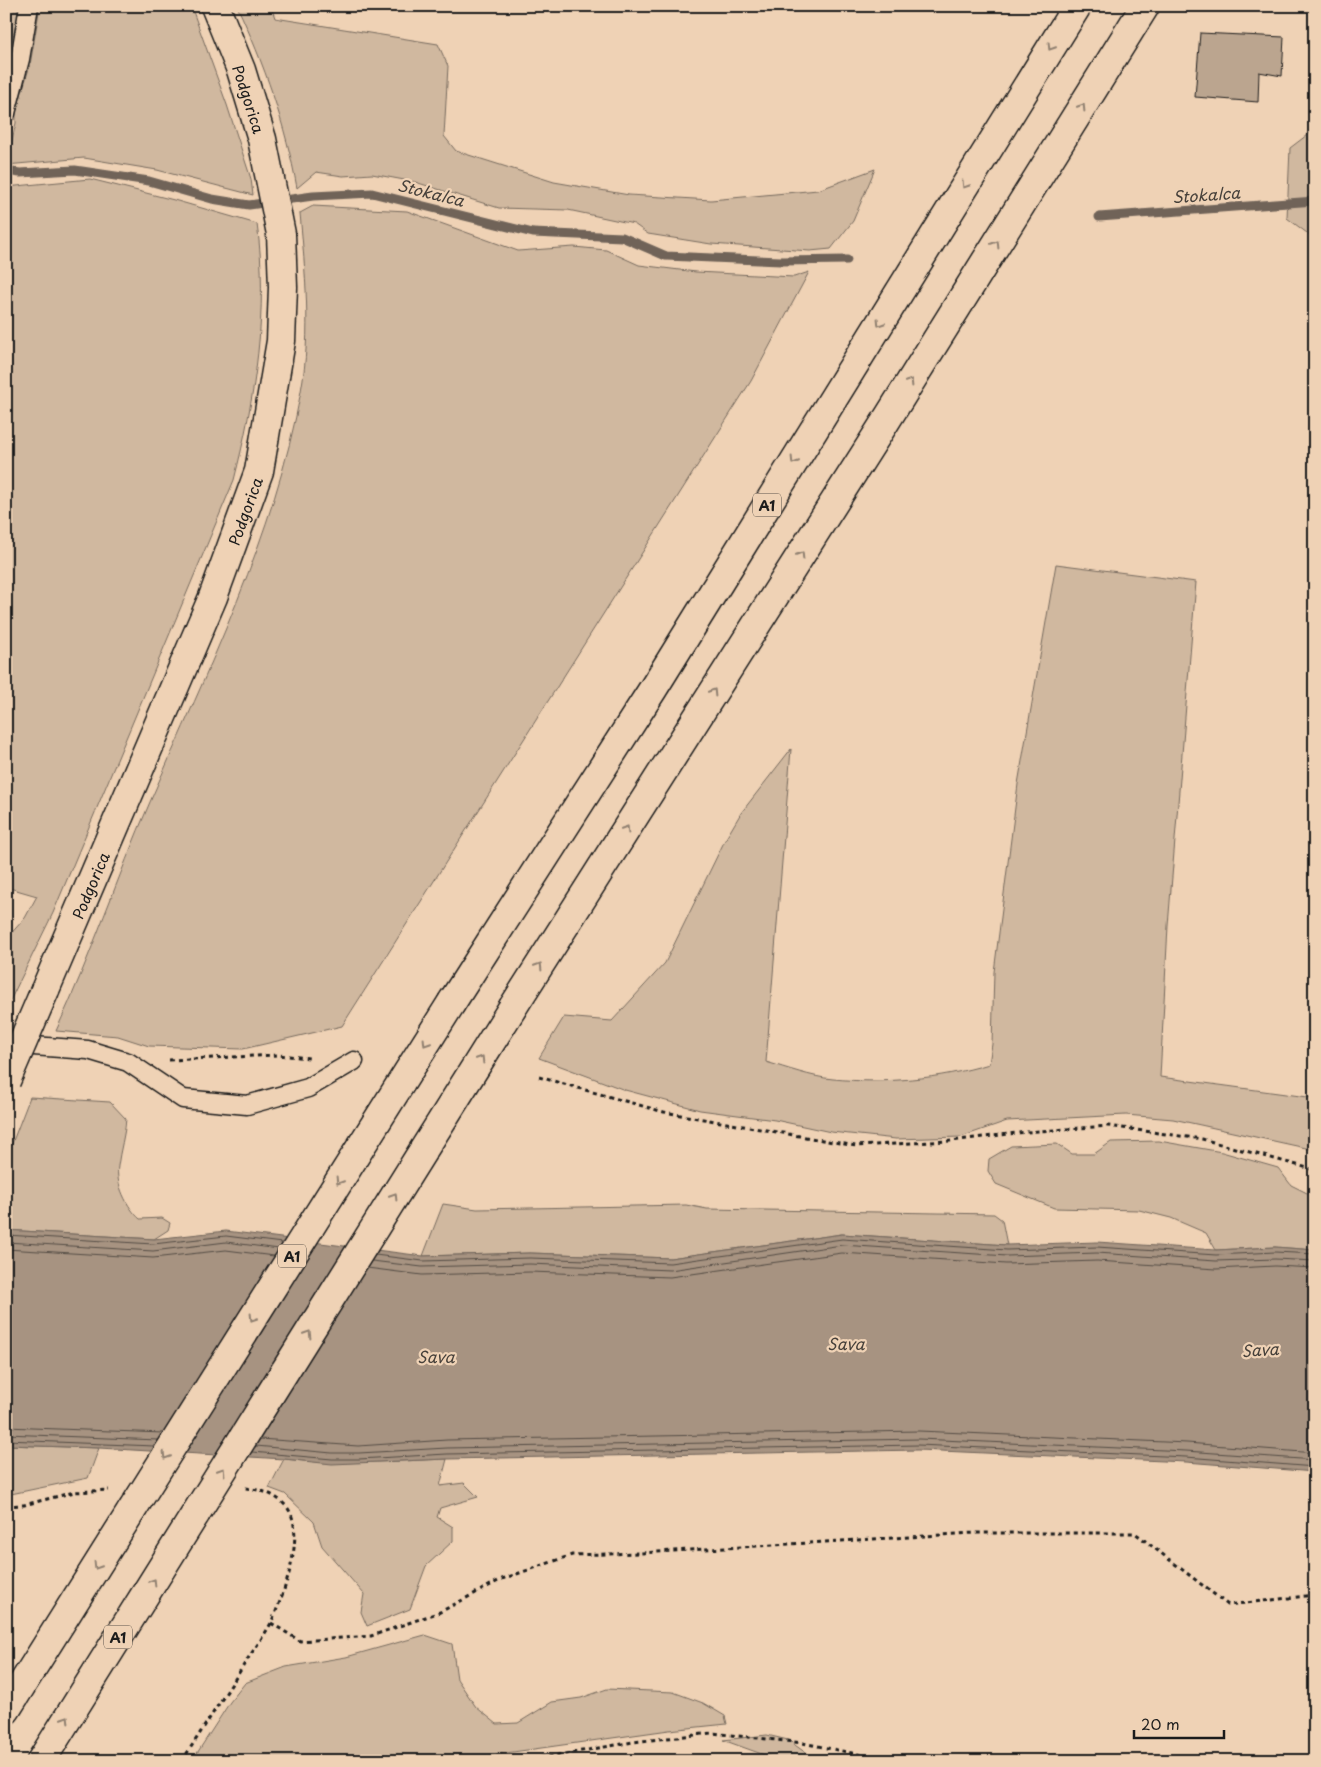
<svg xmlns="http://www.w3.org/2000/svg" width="1321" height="1767" viewBox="0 0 1321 1767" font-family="'Playpen Sans',sans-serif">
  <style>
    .green { fill: #d0b89f; stroke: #766a5e }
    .water { fill: #a79381; stroke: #6f6359 }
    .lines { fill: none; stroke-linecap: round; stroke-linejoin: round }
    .shore { stroke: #544c44; stroke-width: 1 }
    .stream { stroke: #6f6359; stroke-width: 9 }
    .building { fill: #bba58f; stroke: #1c1c1c }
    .lane-casing { stroke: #1c1c1c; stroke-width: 21 }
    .secondary-casing { stroke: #1c1c1c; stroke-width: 31 }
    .highway-casing { stroke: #1c1c1c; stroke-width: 31 }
    .path { stroke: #1c1c1c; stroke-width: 3; stroke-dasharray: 4 4; stroke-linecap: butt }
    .lane { stroke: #efd2b5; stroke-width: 18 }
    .secondary { stroke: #efd2b5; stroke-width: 28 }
    .highway { stroke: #efd2b5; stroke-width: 28 }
    .secondary-bridge-casing { stroke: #1c1c1c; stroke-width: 31; stroke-linecap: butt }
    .highway-bridge-casing { stroke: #1c1c1c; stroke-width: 31; stroke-linecap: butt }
    .secondary-bridge { stroke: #efd2b5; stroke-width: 28 }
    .highway-bridge { stroke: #efd2b5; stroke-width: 28 }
    .oneway { stroke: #908070 }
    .labels { text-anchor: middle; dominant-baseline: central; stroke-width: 4.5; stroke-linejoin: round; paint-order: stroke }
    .shield { fill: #efd2b5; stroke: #5b534a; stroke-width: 1 }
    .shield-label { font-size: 14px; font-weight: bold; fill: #1c1c1c }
    .street-label { font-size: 15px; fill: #1c1c1c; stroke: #efd2b5 }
    .water-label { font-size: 16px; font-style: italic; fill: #46403a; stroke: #efd2b5 }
  </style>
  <rect width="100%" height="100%" fill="#efd2b5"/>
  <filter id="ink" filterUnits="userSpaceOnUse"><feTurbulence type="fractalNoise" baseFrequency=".02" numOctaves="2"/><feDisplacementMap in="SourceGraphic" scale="10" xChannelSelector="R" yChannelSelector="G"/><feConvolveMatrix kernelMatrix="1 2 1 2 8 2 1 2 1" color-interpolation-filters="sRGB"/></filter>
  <g filter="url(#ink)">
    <path class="green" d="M6 6H20L6 69Z
      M40 6H191L227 105 251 179 253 195 157 170 84 158 6 165 16 123V112L30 65Z
      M237 6H271L275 18 438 44 448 66 444 136 456 151 554 182 629 195 711 200 818 190 875 169 853 221 831 249 810 251 711 244 648 234 634 224 568 210 499 208 415 182 372 174 343 176 316 172 297 188C286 126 264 63 237 6Z
      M1315 129V239L1287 218 1290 148Z
      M90 179 174 200 257 224C269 309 255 398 234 480L53 913 6 1009V939L25 918 37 896 6 887V187Z
      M313 206 407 211 518 251 574 247 606 250 639 265 696 272 794 277 809 272 751 381 342 1026 243 1049 149 1046 118 1036 56 1031C91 956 117 878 150 802 208 668 275 535 301 391 312 332 305 272 300 213Z
      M1056 564 1196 582 1168 926 1160 1077 1315 1098V1150L1173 1119 1126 1115 1007 1121 961 1137 896 1139 831 1132 775 1120 700 1110 625 1090 539 1058 564 1017 612 1021 665 963 725 840 741 813 791 749 766 1062C787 1068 811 1077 833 1079 885 1084 939 1079 989 1064L992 1044 994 972 1018 784Z
      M30 1097 110 1102 126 1119C125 1135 120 1150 118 1166 115 1183 127 1208 140 1219L162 1218 170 1223 168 1230 154 1239 6 1230V1159Z
      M1159 1141 1222 1152 1278 1168 1291 1185 1315 1197V1250L1275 1247 1216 1250 1206 1233 1171 1218 1139 1210 1054 1208 996 1184 988 1171 989 1159 1011 1146 1057 1144 1072 1154H1094L1111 1142Z
      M443 1204 477 1209 686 1205 707 1209 994 1214 1002 1220 1007 1245 842 1234 670 1258 530 1253 423 1256Z
      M6 1445 99 1448 88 1478 6 1495Z
      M284 1459C340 1466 391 1461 447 1459L440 1486 464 1483 478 1497 440 1508 437 1517 453 1527V1541L426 1566 410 1609 367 1626 361 1612 364 1594 322 1546 314 1522 285 1494 269 1488Z
      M425 1635 452 1644 457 1679 476 1707 497 1724 518 1723 552 1702 581 1698 607 1689 673 1692 703 1703 725 1716 727 1724 669 1730 449 1761H192L230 1702 245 1683 286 1667 346 1657Z
      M767 1735 788 1740 817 1761H781L723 1740Z"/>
    <path class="water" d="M6 1230 154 1239 226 1231 423 1256 530 1253 670 1258 842 1234 1007 1245 1097 1242 1216 1250 1275 1247 1315 1250V1472L1186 1462 918 1450 447 1459 332 1464 284 1459 99 1448 6 1445Z"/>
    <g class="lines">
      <path class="shore" d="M6 1235 153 1244 226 1236 282 1243
        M6 1242 153 1251 226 1242 279 1249
        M6 1249 153 1258 226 1250 274 1256
        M375 1255 423 1261 530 1258 670 1263 842 1239 1007 1250 1097 1247 1216 1255 1275 1252 1315 1254
        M372 1261 422 1267 530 1264 670 1270 842 1245 1007 1256 1097 1253 1216 1261 1275 1259 1315 1261
        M367 1268 422 1275 530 1272 670 1277 842 1253 1006 1264 1097 1261 1216 1269 1275 1266 1315 1268
        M6 1427 163 1433
        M6 1434 158 1440
        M260 1439 358 1446 447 1440 919 1431 1187 1443 1315 1453
        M6 1440 154 1446
        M256 1446 332 1453H359L447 1448 919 1439 1186 1451 1315 1460
        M252 1452 332 1459H359L447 1454 918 1445 1186 1457 1315 1467"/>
      <path class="stream" d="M6 171 20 173 75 170 149 181 212 199 249 205 313 196 372 193 533 233 622 237 666 256 781 261 847 260
        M1099 217 1315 201"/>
    </g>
    <path class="building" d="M1200 33 1284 37 1282 76 1259 72 1258 102 1195 97Z"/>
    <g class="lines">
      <g class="lane-casing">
        <path id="lane" d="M6 113 20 59 29 6
          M6 1044 88 1050 128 1062 183 1099 247 1105 308 1088 354 1061"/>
      </g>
      <g class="secondary-casing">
        <g id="secondary">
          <path id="s1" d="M45 990 213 597 259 471 281 341 283 287 281 234 262 139 241 70 215 6"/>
        </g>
      </g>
      <g class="highway-casing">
        <path id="highway" d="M452 1002 653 689 1077 6
          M513 1007 884 424 1145 6
          M6 1710 132 1510
          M41 1761 196 1513"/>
      </g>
      <path class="path" d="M169 1060 277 1055 310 1058
        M539 1077 664 1112 856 1146 950 1141 1026 1132 1108 1126 1202 1139 1315 1170
        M6 1506 24 1505 74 1492 109 1490
        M271 1623 300 1641 371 1636 440 1612 502 1579 572 1555 640 1553 975 1533H1135L1228 1605 1315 1595
        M182 1761C202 1730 222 1699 242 1668 251 1653 263 1638 271 1623 283 1596 308 1532 286 1506 274 1493 261 1490 245 1488
        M525 1761 633 1742 712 1733 803 1743 891 1761"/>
      <use href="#lane" class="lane"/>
      <use href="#secondary" class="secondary"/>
      <use href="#highway" class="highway"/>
      <g class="secondary-bridge-casing">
        <path id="secondary-bridge" d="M6 1081 45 990"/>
      </g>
      <g class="highway-bridge-casing">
        <path id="highway-bridge" d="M132 1510 452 1002
          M196 1513 513 1007"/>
      </g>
      <use href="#secondary-bridge" class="secondary-bridge"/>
      <use href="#highway-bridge" class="highway-bridge"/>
    </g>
    <defs><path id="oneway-chevron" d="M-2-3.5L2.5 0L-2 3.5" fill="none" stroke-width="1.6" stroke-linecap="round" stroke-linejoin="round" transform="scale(1.25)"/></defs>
    <g class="oneway">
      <use href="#oneway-chevron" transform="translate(1051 47) rotate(122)"/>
      <use href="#oneway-chevron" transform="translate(1082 107) rotate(-58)"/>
      <use href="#oneway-chevron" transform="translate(965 185) rotate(122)"/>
      <use href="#oneway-chevron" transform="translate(996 244) rotate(-58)"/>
      <use href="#oneway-chevron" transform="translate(880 323) rotate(122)"/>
      <use href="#oneway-chevron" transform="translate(910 382) rotate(-58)"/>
      <use href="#oneway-chevron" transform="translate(794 461) rotate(122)"/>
      <use href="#oneway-chevron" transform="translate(801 555) rotate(-58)"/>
      <use href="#oneway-chevron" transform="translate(713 692) rotate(-58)"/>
      <use href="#oneway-chevron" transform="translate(626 829) rotate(-58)"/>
      <use href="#oneway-chevron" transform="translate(539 966) rotate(-58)"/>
      <use href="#oneway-chevron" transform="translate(426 1043) rotate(122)"/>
      <use href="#oneway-chevron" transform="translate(481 1059) rotate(-58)"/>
      <use href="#oneway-chevron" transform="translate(339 1181) rotate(122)"/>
      <use href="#oneway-chevron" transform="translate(394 1196) rotate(-58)"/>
      <use href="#oneway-chevron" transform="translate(253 1318) rotate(122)"/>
      <use href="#oneway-chevron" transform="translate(308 1334) rotate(-58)"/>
      <use href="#oneway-chevron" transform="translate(166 1456) rotate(122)"/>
      <use href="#oneway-chevron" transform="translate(222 1471) rotate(-58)"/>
      <use href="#oneway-chevron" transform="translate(97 1566) rotate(122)"/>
      <use href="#oneway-chevron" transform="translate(153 1582) rotate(-58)"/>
      <use href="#oneway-chevron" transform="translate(66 1719) rotate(-58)"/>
    </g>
  </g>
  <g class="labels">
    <g class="shield">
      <rect x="753" y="493.5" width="28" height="23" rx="4"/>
      <rect x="278" y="1244.5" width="28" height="23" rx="4"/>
      <rect x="104" y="1625.5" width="28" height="23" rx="4"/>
    </g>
    <g class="shield-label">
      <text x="767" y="505">A1</text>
      <text x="292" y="1256">A1</text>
      <text x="118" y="1637">A1</text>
    </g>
    <g class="street-label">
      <text transform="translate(249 99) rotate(72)">Podgorica</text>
      <text stroke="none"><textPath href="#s1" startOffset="519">Podgorica</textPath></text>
      <text stroke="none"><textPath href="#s1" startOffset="114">Podgorica</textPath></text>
    </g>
    <g class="water-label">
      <text transform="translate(431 192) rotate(14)">Stokalca</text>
      <text transform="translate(1206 194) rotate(-4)">Stokalca</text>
      <text x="846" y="1343">Sava</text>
      <text transform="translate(1260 1349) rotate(-4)">Sava</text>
      <text x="436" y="1356">Sava</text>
    </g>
  </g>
  <rect width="1321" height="1767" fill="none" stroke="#efd2b5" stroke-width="25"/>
  <rect x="12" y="12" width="1296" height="1742" fill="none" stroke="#1c1c1c" stroke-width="2" filter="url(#ink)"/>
  <path d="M1134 1730v8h90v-8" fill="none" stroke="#1c1c1c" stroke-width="2.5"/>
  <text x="1141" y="1730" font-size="15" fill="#1c1c1c" stroke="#efd2b5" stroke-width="4" paint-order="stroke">20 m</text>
</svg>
